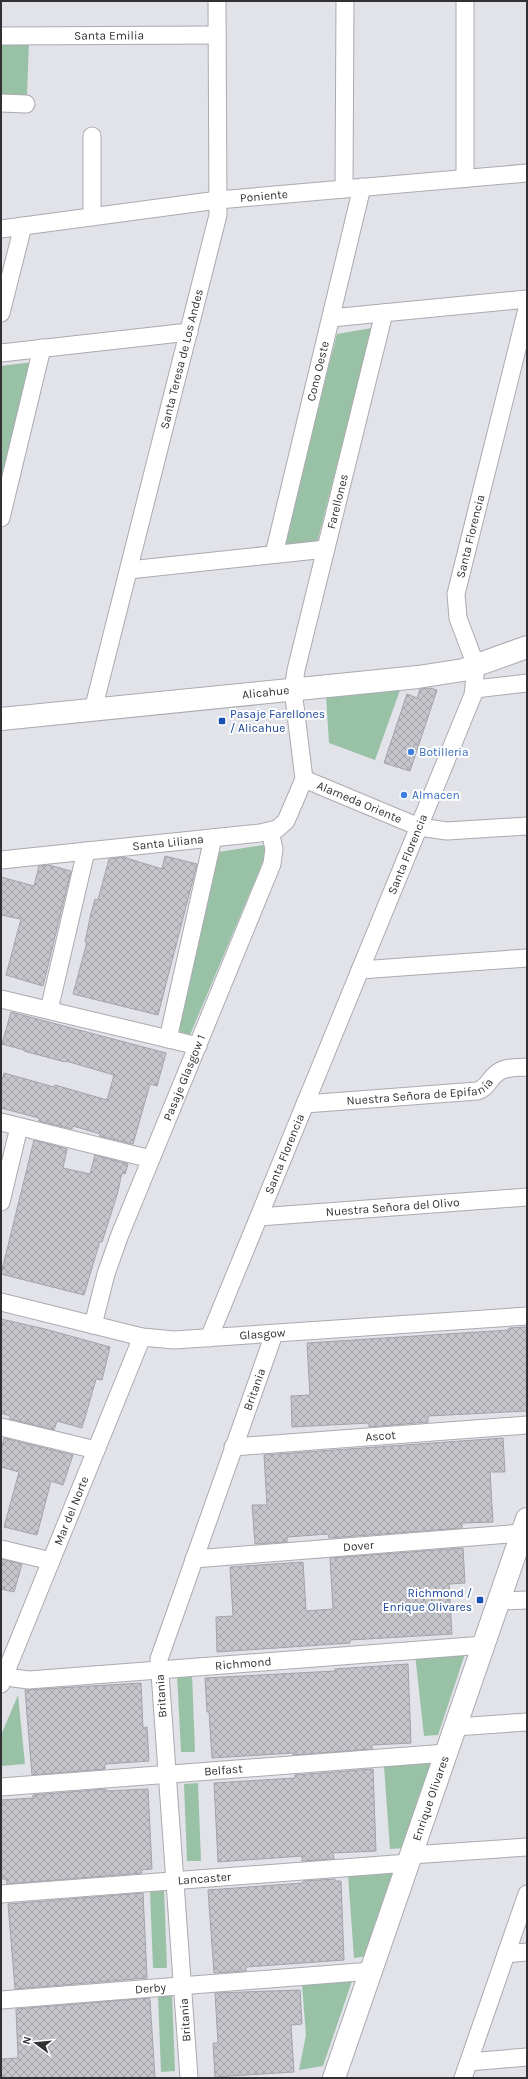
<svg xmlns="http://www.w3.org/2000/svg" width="528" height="2079" viewBox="0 0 528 2079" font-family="Karla,sans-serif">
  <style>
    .green { fill: #99c1a6 }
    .building { fill: url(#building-cross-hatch); stroke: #a4a3aa }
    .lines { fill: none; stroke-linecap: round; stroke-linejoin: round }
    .minor-casing { stroke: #aaaab1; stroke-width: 19 }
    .tertiary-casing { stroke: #aaaab1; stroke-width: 24 }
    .minor { stroke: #fff; stroke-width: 17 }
    .tertiary { stroke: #fff; stroke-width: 22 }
    .transit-dot { fill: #1a4fb4; stroke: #fff; stroke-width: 1.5 }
    .shop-dot { fill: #3f7fe0; stroke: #fff; stroke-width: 1.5 }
    .labels { text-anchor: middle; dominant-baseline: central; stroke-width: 4; stroke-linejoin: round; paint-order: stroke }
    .street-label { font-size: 12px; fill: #313134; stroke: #fff }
    .transit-label { font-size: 12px; fill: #164399; stroke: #fff; text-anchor: start }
    .shop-label { font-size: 12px; fill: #366cbe; stroke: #fff; text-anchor: start }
  </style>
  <defs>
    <pattern id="building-cross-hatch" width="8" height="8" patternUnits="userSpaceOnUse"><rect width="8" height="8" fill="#c5c5cc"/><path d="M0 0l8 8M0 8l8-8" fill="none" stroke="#a1a1a6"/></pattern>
  </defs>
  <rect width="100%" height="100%" fill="#e2e2e9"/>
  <path class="green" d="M1 42H29L27 96 1 97Z
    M372 328 317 543 283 546 337 334Z
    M33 362 1 487V366Z
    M400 690 375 760 329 743 326 696Z
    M263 845 267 852 190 1035 175 1030 219 852Z
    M466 1651 438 1735 424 1736 415 1654Z
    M192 1674 195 1752H181L177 1675Z
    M18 1695 25 1764 1 1766V1735Z
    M433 1762 405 1848 390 1849 384 1766Z
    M198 1783 201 1861H187L184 1784Z
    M397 1871 368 1956 354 1958 348 1875Z
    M164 1890 167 1968H153L150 1891Z
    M352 1981 323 2066 299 2070 306 2035 302 1985Z
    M172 1994 175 2071 161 2072 158 1995Z"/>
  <path class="building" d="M430 688 437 690 410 771 384 763 407 694 417 698 420 689Z
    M165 856 197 864 158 1015 73 994 87 942H85L91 913 95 899 98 900 109 859 123 857 162 869Z
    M49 865 71 871 43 986 6 975 21 919 1 915V877L34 886 39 866Z
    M11 1012 166 1053 157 1086 150 1084 133 1144 100 1136V1134L73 1126 72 1129 39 1121V1118L1 1108V1084L4 1073 54 1087 55 1085 107 1100 114 1075 66 1061 65 1062 24 1051V1050L2 1044Z
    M34 1140 67 1149 63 1168 90 1174 95 1155 128 1164 125 1174 122 1173 117 1195 102 1242 100 1241 84 1295 1 1274Z
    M1 1319 45 1329 110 1347 102 1380 96 1379 82 1428 57 1421 54 1430 10 1419V1416L1 1413Z
    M527 1327V1411L428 1416V1422L369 1427V1423L292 1427 291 1396 310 1395 307 1343 509 1330V1328Z
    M4 1438 73 1455 63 1485 51 1481 37 1535 4 1527 19 1472 1 1467V1451Z
    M503 1438 505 1472H490L493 1522 462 1523V1528L329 1538 328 1534 287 1537V1542L255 1544 252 1505H267L264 1455Z
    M463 1548 465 1583 449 1584 452 1634 350 1640V1643L217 1652 216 1617 233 1616 230 1567 303 1562 306 1611 333 1609 330 1558Z
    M1 1559 22 1564 14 1592 1 1589Z
    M408 1664 411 1743 372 1745V1749L293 1755V1753L212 1758 209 1712H207L205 1678 335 1671V1669Z
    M141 1683 143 1728 147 1727 149 1761 105 1764V1769L32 1775 25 1690Z
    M373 1769 376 1851 333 1853 334 1859 302 1861V1856L218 1862 214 1783 295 1778V1775Z
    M106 1789V1791L148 1789 152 1869 141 1870 142 1873 7 1884 6 1879H1V1800L33 1798V1795Z
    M335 1879V1881H341L344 1960 246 1967V1971L214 1973 208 1890 303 1883V1881Z
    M143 1893 147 1978 15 1989 8 1904Z
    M300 1990 302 2024 291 2025 294 2072 215 2077 213 2043H218L215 1993Z
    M149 1998 150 2000 155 2078H1V2059L17 2058 18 2056 16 2009Z"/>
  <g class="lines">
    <g class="minor-casing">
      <g id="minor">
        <path id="s1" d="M1 36 217 35"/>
        <path d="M1 103 26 104"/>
        <path d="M465 178V1"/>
        <path d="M344 189 345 1"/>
        <path d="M92 217V136"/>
        <path id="s2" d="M1 229 218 200 527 173"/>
        <path d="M1 313 23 226"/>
        <path d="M331 318 527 299"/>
        <path d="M1 353 189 332"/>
        <path d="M1 518 42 348"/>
        <path id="s3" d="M274 554 362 187"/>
        <path d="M129 570 326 549"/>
        <path d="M475 689 527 683"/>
        <path id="s4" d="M93 710 218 215 217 1"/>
        <path id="s5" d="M304 779 419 827 447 831 527 826"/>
        <path id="s6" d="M1 860 260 833 277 829 286 821 304 779 293 690 296 670 384 313"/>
        <path d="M360 970 527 958"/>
        <path d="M1 999 198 1046"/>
        <path d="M49 1010 86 851"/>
        <path d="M168 1039 213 838"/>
        <path id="s7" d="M305 1104 477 1091C488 1088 488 1080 496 1074 504 1066 517 1068 527 1067"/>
        <path d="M1 1122 151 1159"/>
        <path d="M1 1202 19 1127"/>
        <path id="s8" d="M259 1217 527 1197"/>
        <path id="s9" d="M1 1302 142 1337 174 1340 527 1316"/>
        <path id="s10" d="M93 1325 106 1274 119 1237 272 864 274 849 270 831"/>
        <path id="s11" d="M209 1338 473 695 476 666 458 618 456 594 527 309"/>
        <path d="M1 1427 96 1450"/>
        <path id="s12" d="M233 1447 527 1425"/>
        <path d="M1 1549 51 1561"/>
        <path id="s13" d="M194 1559 522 1533"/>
        <path d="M499 1601 527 1600"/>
        <path id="s14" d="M1 1673 13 1678 29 1680 484 1645"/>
        <path id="s15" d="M1 1684 142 1337"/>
        <path d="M455 1727 527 1722"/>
        <path id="s16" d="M1 1787 446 1753"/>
        <path d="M411 1855 527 1847"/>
        <path id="s17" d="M1 1894 408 1863"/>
        <path d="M506 1954 527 1952"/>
        <path id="s18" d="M1 2000 371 1971"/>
        <path d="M469 2062 527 2057"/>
        <path id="s19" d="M189 2078 159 1659 274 1334"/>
        <path d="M463 2078 527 1894"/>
      </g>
    </g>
    <g class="tertiary-casing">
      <g id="tertiary">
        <path id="s20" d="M1 719 418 677 463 670 527 647"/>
        <path id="s21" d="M334 2078 527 1519"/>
      </g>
    </g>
    <use href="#minor" class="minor"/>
    <use href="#tertiary" class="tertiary"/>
  </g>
  <g class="transit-dot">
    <rect x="218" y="717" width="8" height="8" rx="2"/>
    <rect x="476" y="1596" width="8" height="8" rx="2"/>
  </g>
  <g class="shop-dot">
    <circle cx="411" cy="752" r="4"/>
    <circle cx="404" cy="795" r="4"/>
  </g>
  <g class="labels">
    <g class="street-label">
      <text stroke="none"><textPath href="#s1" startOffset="108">Santa Emilia</textPath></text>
      <text stroke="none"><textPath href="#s2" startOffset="265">Poniente</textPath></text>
      <text stroke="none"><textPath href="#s4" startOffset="362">Santa Teresa de Los Andes</textPath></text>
      <text stroke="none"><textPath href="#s3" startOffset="188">Cono Oeste</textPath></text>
      <text stroke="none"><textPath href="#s6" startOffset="619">Farellones</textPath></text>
      <text stroke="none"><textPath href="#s11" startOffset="859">Santa Florencia</textPath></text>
      <text stroke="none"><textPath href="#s20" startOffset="266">Alicahue</textPath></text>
      <text stroke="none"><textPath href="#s5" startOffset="60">Alameda Oriente</textPath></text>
      <text stroke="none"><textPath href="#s6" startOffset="168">Santa Liliana</textPath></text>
      <text stroke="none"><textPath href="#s11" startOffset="523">Santa Florencia</textPath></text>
      <text stroke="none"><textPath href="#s10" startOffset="264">Pasaje Glasgow 1</textPath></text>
      <text stroke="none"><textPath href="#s7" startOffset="116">Nuestra Señora de Epifanía</textPath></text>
      <text stroke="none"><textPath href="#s11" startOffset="199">Santa Florencia</textPath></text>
      <text stroke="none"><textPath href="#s8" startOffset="134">Nuestra Señora del Olivo</textPath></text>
      <text stroke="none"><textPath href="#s9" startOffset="266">Glasgow</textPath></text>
      <text stroke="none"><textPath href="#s19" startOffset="706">Britania</textPath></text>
      <text stroke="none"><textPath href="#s12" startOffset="148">Ascot</textPath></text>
      <text stroke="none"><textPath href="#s15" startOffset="187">Mar del Norte</textPath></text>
      <text stroke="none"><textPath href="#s13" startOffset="165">Dover</textPath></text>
      <text stroke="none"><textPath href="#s14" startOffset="244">Richmond</textPath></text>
      <text transform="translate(161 1696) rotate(-94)">Britania</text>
      <text stroke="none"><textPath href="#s16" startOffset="223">Belfast</textPath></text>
      <text stroke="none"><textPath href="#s21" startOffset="296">Enrique Olivares</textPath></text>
      <text stroke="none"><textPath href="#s17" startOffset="204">Lancaster</textPath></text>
      <text stroke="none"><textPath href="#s18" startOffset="150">Derby</textPath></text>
      <text transform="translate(185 2020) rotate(-94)">Britania</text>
    </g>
    <g class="transit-label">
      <text x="230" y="714">Pasaje Farellones<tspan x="230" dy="14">/ Alicahue</tspan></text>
      <text x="472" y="1593" text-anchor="end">Richmond /<tspan x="472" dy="14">Enrique Olivares</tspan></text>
    </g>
    <g class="shop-label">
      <text x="419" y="752">Botilleria</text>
      <text x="412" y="795">Almacen</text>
    </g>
  </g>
  <rect width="528" height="2079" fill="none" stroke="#313134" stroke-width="4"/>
  <g transform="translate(36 2043) rotate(286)" stroke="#ffffff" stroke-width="3" paint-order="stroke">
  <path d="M0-3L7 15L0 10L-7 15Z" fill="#313134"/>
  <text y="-6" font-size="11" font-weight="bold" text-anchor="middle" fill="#313134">N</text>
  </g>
</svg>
